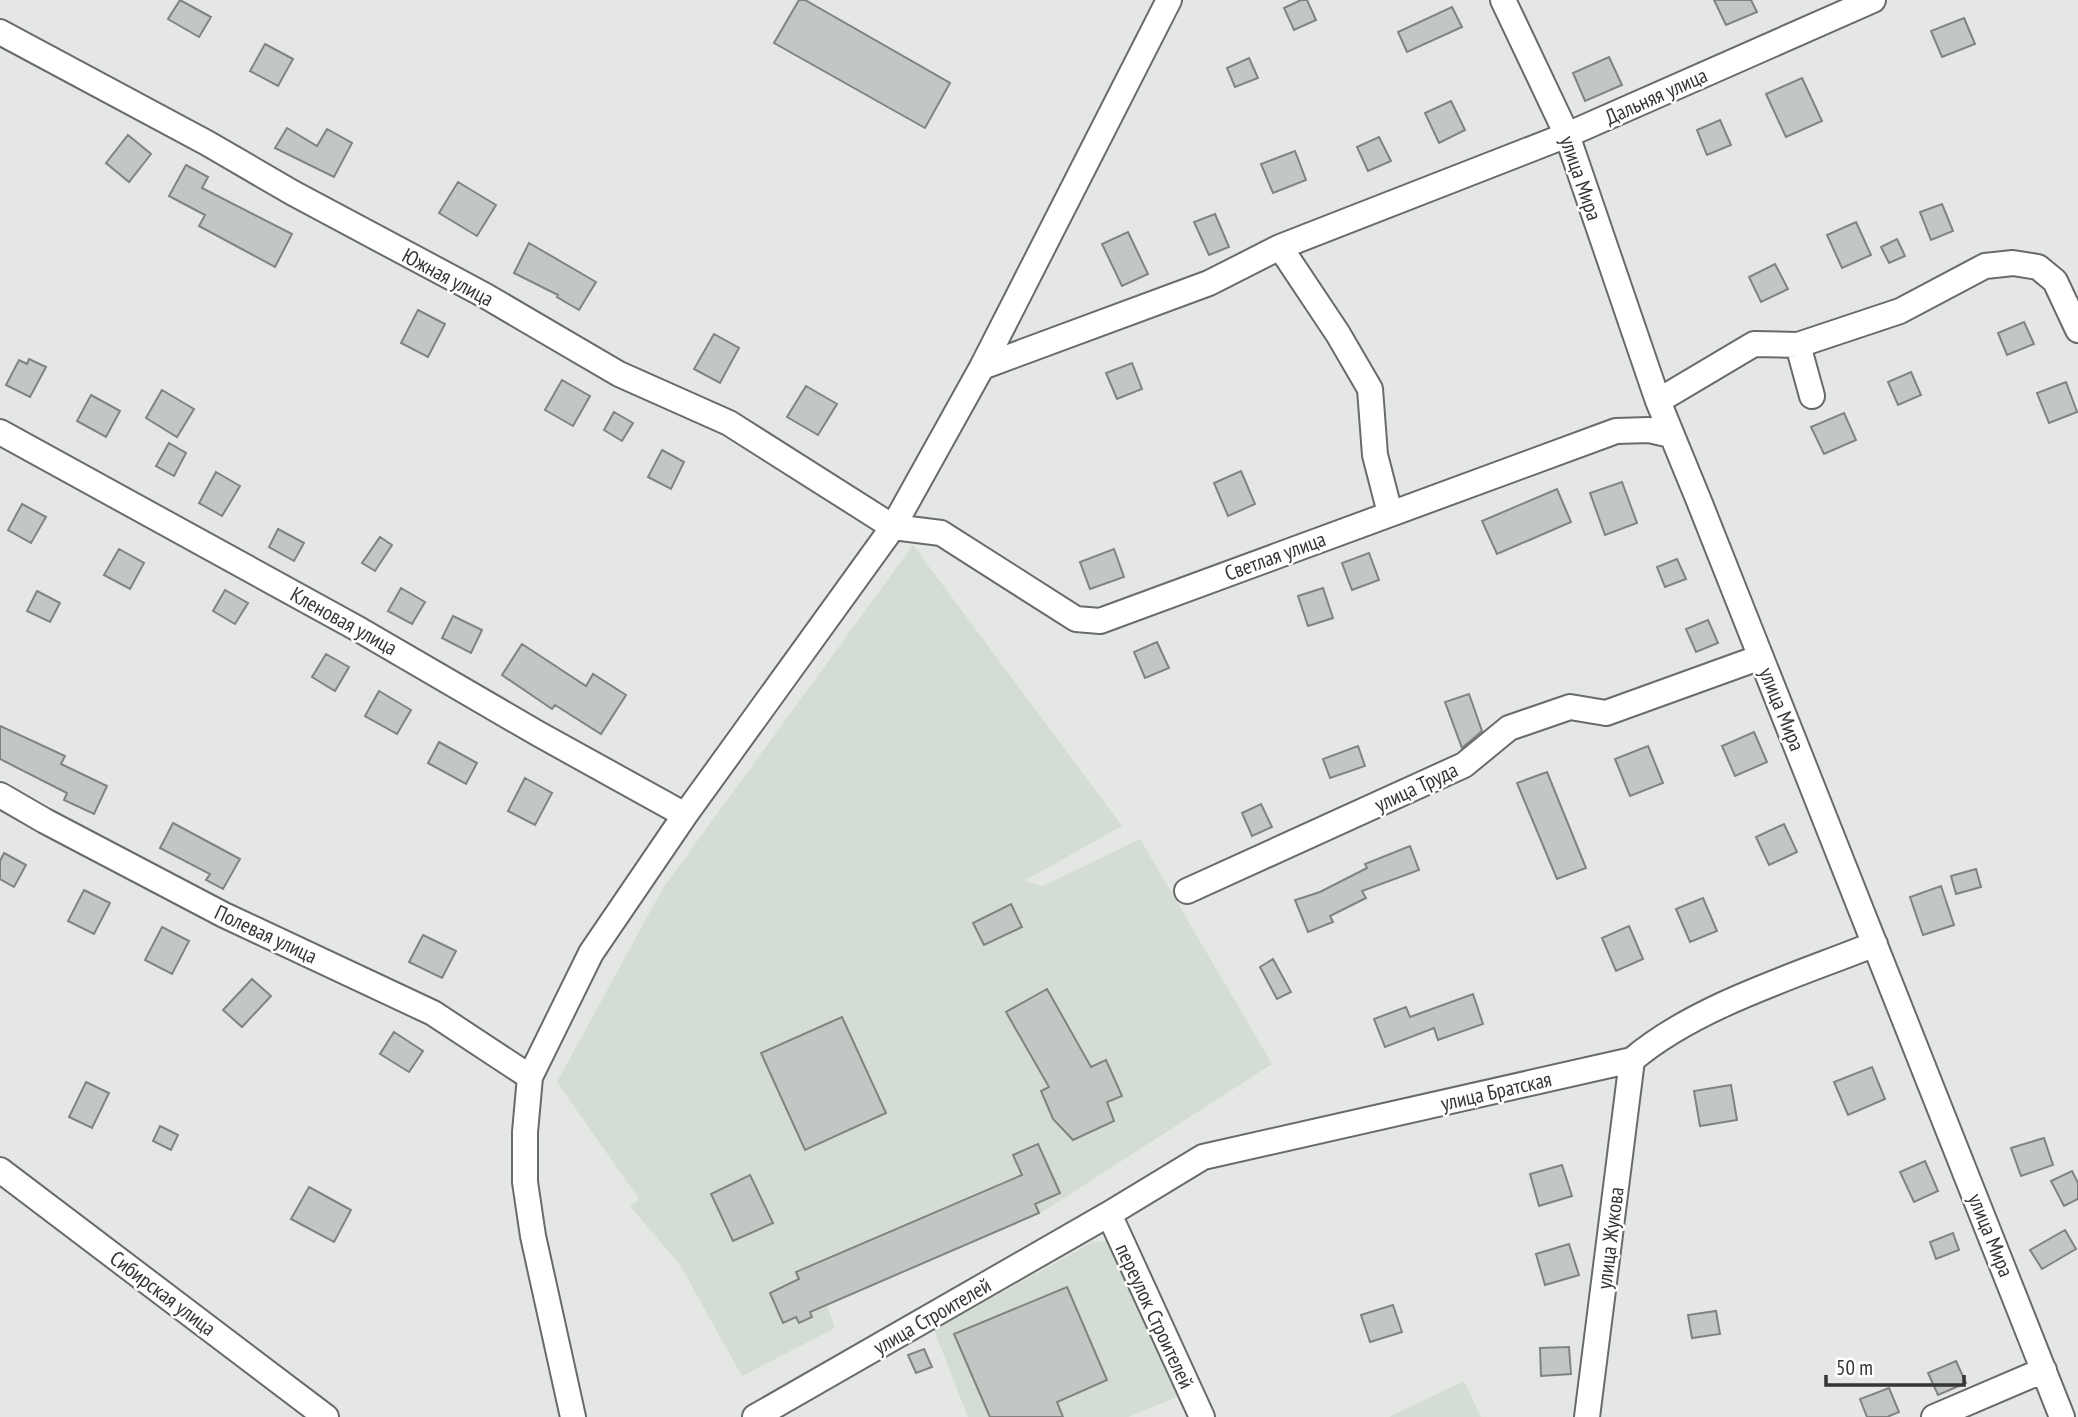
<svg xmlns="http://www.w3.org/2000/svg" width="2078" height="1417" viewBox="0 0 2078 1417" font-family="'PT Sans Narrow',sans-serif">
  <style>
    .built { fill: #d4ddd4 }
    .building { fill: #c3c7c4; stroke: #808380; stroke-width: 2 }
    .lines { fill: none; stroke-linecap: round; stroke-linejoin: round }
    .minor-casing { stroke: #686c69; stroke-width: 28 }
    .minor { stroke: #fff; stroke-width: 24 }
    .labels { text-anchor: middle; dominant-baseline: central; stroke-width: 5; stroke-linejoin: round; paint-order: stroke }
    .street-label { font-size: 21px; fill: #343534; stroke: #fff }
  </style>
  <rect width="100%" height="100%" fill="#e4e7e4"/>
  <path class="built" d="M913 545 1122 826 1024 881 1043 886 1140 839 1272 1064 1039 1214 827 1305 835 1328 742 1376 680 1265 630 1206 639 1199 557 1082 663 888Z
    M1107 1241 1118 1249 1179 1396 1128 1417H968L934 1330 1093 1242Z
    M1464 1381 1481 1417H1389Z"/>
  <path class="building" d="M180 0 211 17 199 37 168 19Z
    M799 0H805L950 83 925 128 774 43Z
    M1301 0H1307L1316 20 1294 30 1284 8Z
    M1714 0H1751L1757 12 1726 25Z
    M1452 7 1462 27 1407 52 1398 32Z
    M1964 18 1975 44 1942 57 1931 31Z
    M265 44 293 59 278 86 250 71Z
    M1609 57 1622 85 1585 101 1573 73Z
    M1249 58 1258 78 1235 87 1227 68Z
    M1802 78 1822 121 1786 137 1766 94Z
    M1451 101 1465 130 1439 143 1425 113Z
    M1720 120 1731 145 1707 155 1697 130Z
    M287 128 317 146 327 129 352 143 334 177 275 148Z
    M128 135 151 154 129 182 106 163Z
    M1379 137 1391 161 1368 171 1357 147Z
    M1295 151 1306 180 1273 193 1261 164Z
    M186 165 208 177 202 188 292 234 275 267 199 226 205 215 169 196Z
    M458 182 496 205 477 236 439 213Z
    M1942 204 1953 231 1931 240 1920 212Z
    M1215 214 1229 247 1209 255 1194 222Z
    M1856 222 1871 255 1842 268 1827 235Z
    M1128 232 1148 274 1122 286 1102 244Z
    M1897 239 1905 256 1889 263 1881 247Z
    M529 243 596 282 579 310 557 297 558 295 514 273Z
    M1775 264 1788 289 1761 302 1749 277Z
    M418 310 445 324 428 357 401 343Z
    M2024 322 2034 344 2007 355 1998 333Z
    M714 334 739 348 720 383 694 369Z
    M29 359 46 367 30 397 6 385 19 360 27 364Z
    M1132 363 1142 389 1117 399 1106 373Z
    M1911 372 1921 395 1898 405 1888 382Z
    M562 380 590 396 573 426 545 410Z
    M2066 382 2077 412 2049 423 2037 393Z
    M806 386 837 404 818 435 787 417Z
    M162 390 194 409 177 437 146 418Z
    M91 395 120 411 106 437 77 421Z
    M614 412 633 423 622 441 604 430Z
    M1844 413 1856 440 1824 454 1811 427Z
    M169 443 186 453 174 476 156 466Z
    M662 450 684 462 671 489 648 477Z
    M1241 471 1255 504 1228 516 1214 483Z
    M216 472 240 486 222 516 199 503Z
    M1622 482 1637 523 1605 535 1590 493Z
    M1557 489 1571 522 1497 554 1482 521Z
    M22 504 46 517 31 543 8 530Z
    M278 529 304 543 294 561 269 547Z
    M380 537 392 545 375 571 362 563Z
    M119 549 144 563 130 589 104 575Z
    M1114 549 1124 577 1090 589 1080 562Z
    M1369 553 1379 580 1352 590 1342 563Z
    M1677 559 1686 579 1665 587 1657 567Z
    M401 588 425 602 412 624 388 611Z
    M1323 588 1333 618 1308 626 1298 596Z
    M225 590 248 603 235 624 213 611Z
    M37 591 60 603 50 622 27 611Z
    M453 616 482 630 471 653 442 638Z
    M1708 620 1718 643 1696 652 1686 629Z
    M1157 642 1169 668 1145 678 1134 652Z
    M522 644 586 686 593 674 626 695 601 734 555 705 552 709 502 675Z
    M326 654 349 667 335 691 312 677Z
    M379 691 411 710 397 734 365 716Z
    M1469 694 1482 731 1462 748 1445 702Z
    M0 726 65 756 61 764 107 786 94 814 64 800 67 793 0 759Z
    M1754 732 1767 762 1735 776 1722 746Z
    M439 742 477 763 466 784 428 763Z
    M1358 746 1365 766 1330 778 1323 759Z
    M1648 746 1663 783 1630 796 1615 759Z
    M1547 772 1586 868 1557 879 1517 783Z
    M525 778 552 793 535 825 508 811Z
    M1261 804 1272 827 1252 836 1242 813Z
    M173 823 240 859 223 889 206 880 210 874 160 848Z
    M1784 824 1797 852 1769 865 1756 837Z
    M1410 846 1419 870 1362 891 1366 898 1330 916 1333 922 1308 932 1295 900 1320 892 1367 868 1365 864Z
    M4 853 26 865 14 887 0 879V861Z
    M1976 869 1981 887 1956 894 1951 876Z
    M1941 886 1954 925 1923 935 1910 897Z
    M84 890 110 903 94 934 68 921Z
    M1703 898 1717 931 1690 942 1676 909Z
    M1011 904 1022 927 984 945 973 923Z
    M1629 926 1643 959 1616 971 1602 938Z
    M162 927 189 941 172 974 145 960Z
    M423 935 456 951 442 978 409 962Z
    M1273 959 1291 992 1277 999 1260 967Z
    M252 979 271 996 242 1027 223 1010Z
    M1047 989 1091 1067 1106 1060 1122 1096 1107 1102 1114 1121 1073 1140 1053 1119 1041 1091 1049 1087 1006 1012Z
    M1473 994 1483 1024 1438 1040 1434 1028 1385 1047 1374 1019 1406 1007 1410 1017Z
    M842 1017 886 1113 805 1150 761 1053Z
    M394 1032 423 1051 409 1072 380 1054Z
    M1872 1067 1885 1099 1848 1115 1834 1082Z
    M86 1082 109 1093 92 1128 69 1117Z
    M1731 1085 1737 1120 1700 1126 1694 1091Z
    M160 1126 178 1135 171 1150 153 1141Z
    M2044 1138 2053 1165 2021 1176 2011 1148Z
    M1038 1144 1060 1193 1035 1204 1039 1213 810 1312 812 1317 799 1323 796 1317 783 1323 770 1293 799 1279 796 1272 1022 1175 1013 1155Z
    M1925 1161 1938 1191 1914 1202 1900 1172Z
    M1562 1165 1572 1196 1539 1206 1530 1174Z
    M2072 1171 2078 1183V1199L2064 1206 2051 1181Z
    M750 1175 773 1223 733 1241 711 1194Z
    M309 1187 351 1210 334 1242 291 1219Z
    M2065 1230 2076 1249 2042 1269 2030 1250Z
    M1953 1233 1959 1250 1936 1259 1930 1242Z
    M1569 1244 1579 1275 1545 1285 1536 1254Z
    M1067 1287 1107 1380 1057 1402 1063 1417H990L954 1334Z
    M1393 1305 1402 1332 1370 1342 1361 1315Z
    M1716 1311 1720 1334 1692 1338 1688 1315Z
    M1569 1347 1571 1374 1541 1376 1540 1348Z
    M924 1349 932 1367 916 1373 908 1355Z
    M1956 1361 1966 1383 1938 1395 1928 1373Z
    M1889 1388 1899 1412 1887 1417H1867L1860 1399Z"/>
  <g class="lines">
    <g class="minor-casing">
      <path id="minor" d="M1503 0 1567 135 1658 401 1699 501 2062 1417
        M0 32 207 143 293 193 484 295 619 374 729 423 893 527 941 533 1076 619 1100 621 1616 431 1649 430 1671 435
        M1280 247 1567 135 1873 0
        M1798 345 1900 311 1985 266 2013 263 2038 267 2055 281 2078 330
        M982 367 1209 283 1280 247 1338 334 1370 389 1375 455 1390 513
        M1658 401 1754 344 1798 345 1812 396
        M0 432 360 630 537 733 685 815
        M0 795 45 821 224 915 433 1013 530 1077
        M1187 891 1464 765 1509 728 1570 707 1606 713 1761 657
        M0 1170 326 1417
        M1109 1214 1202 1417
        M573 1417 533 1236 525 1182V1132L530 1077 591 953 685 815 893 527 982 367 1169 0
        M755 1417 1109 1214 1203 1157 1632 1060C1695 1006 1798 975 1875 944
        M1587 1417 1632 1060
        M1934 1417 2044 1370"/>
    </g>
    <use href="#minor" class="minor"/>
  </g>
  <g class="labels">
    <g class="street-label">
      <text transform="translate(1656 96) rotate(-24)">Дальняя улица</text>
      <text transform="translate(1581 178) rotate(71)">улица Мира</text>
      <text transform="translate(448 277) rotate(28)">Южная улица</text>
      <text transform="translate(1275 556) rotate(-20)">Светлая улица</text>
      <text transform="translate(344 621) rotate(29)">Кленовая улица</text>
      <text transform="translate(1782 709) rotate(68)">улица Мира</text>
      <text transform="translate(1416 787) rotate(-25)">улица Труда</text>
      <text transform="translate(266 934) rotate(25)">Полевая улица</text>
      <text transform="translate(1496 1091) rotate(-13)">улица Братская</text>
      <text transform="translate(1991 1235) rotate(68)">улица Мира</text>
      <text transform="translate(1610 1238) rotate(-83)">улица Жукова</text>
      <text transform="translate(163 1293) rotate(37)">Сибирская улица</text>
      <text transform="translate(932 1316) rotate(-30)">улица Строителей</text>
      <text transform="translate(1155 1316) rotate(65)">переулок Строителей</text>
    </g>
  </g>
  <path d="M1826 1375v10h138v-10" fill="none" stroke="#343534" stroke-width="3.5"/>
  <text x="1836" y="1375" font-size="21" fill="#343534" stroke="#ffffff" stroke-width="5" paint-order="stroke">50 m</text>
</svg>
